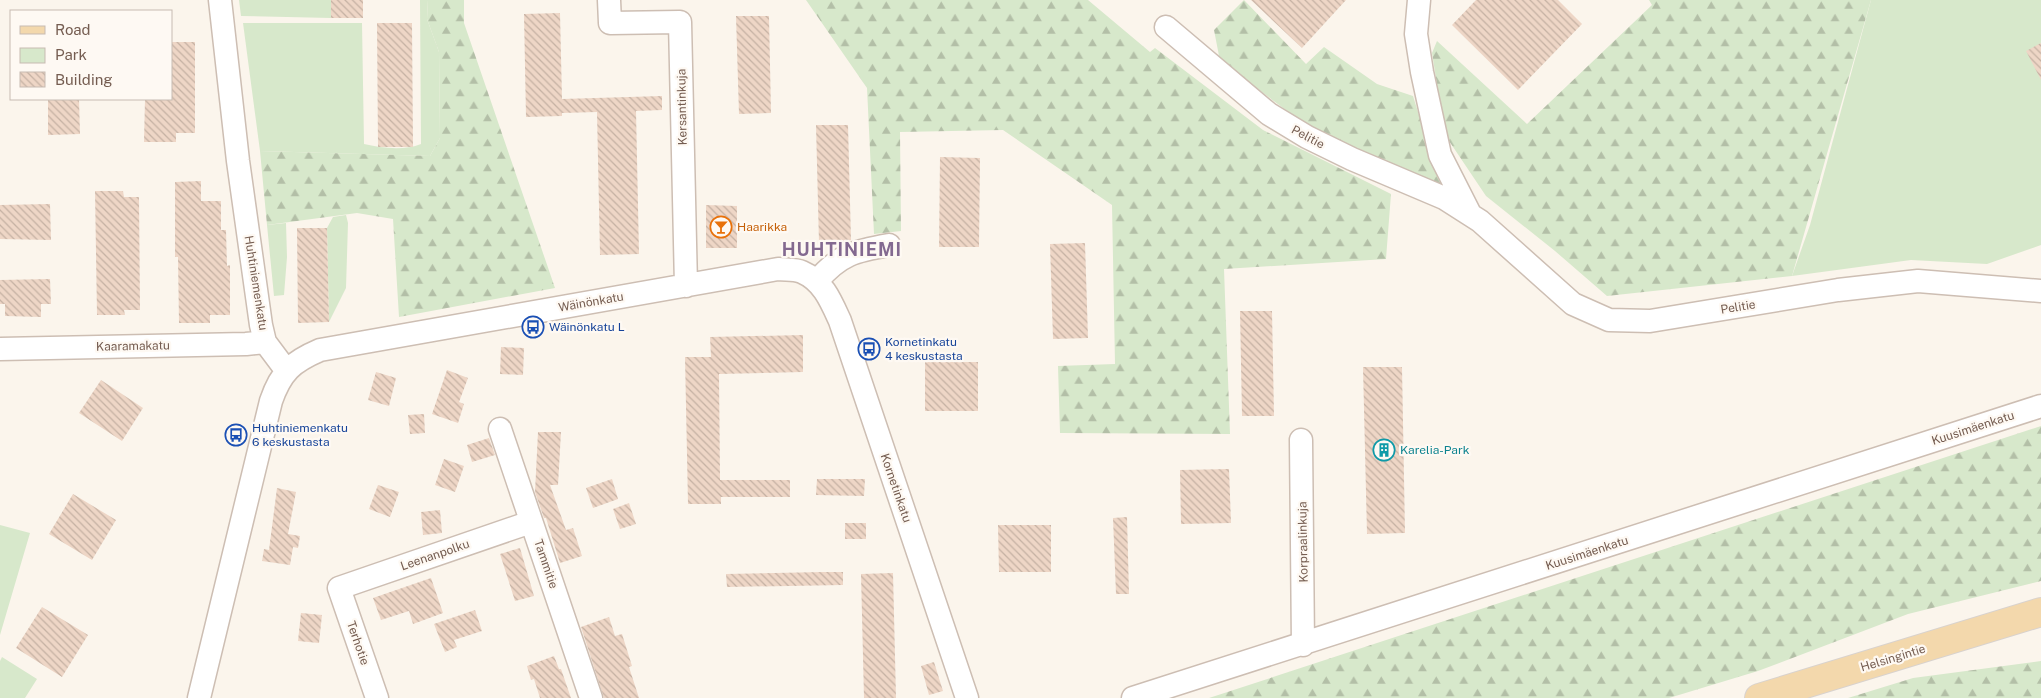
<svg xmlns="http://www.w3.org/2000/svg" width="2041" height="698" viewBox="0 0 2041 698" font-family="'Public Sans',sans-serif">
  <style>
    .green { fill: #d7e8cb }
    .forest { fill: url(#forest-firs) }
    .building { fill: url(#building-back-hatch) }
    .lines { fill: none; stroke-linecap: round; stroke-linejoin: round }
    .minor-casing { stroke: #cdbeb3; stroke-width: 25 }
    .major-casing { stroke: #d8d2ce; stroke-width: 30 }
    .minor { stroke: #fff; stroke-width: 22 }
    .major { stroke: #f3d8ac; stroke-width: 28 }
    .labels { text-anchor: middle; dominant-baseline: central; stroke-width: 4.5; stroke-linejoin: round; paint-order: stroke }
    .street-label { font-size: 12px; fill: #755d51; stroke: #fef9f3 }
    .food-label { font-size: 12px; fill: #c56008; stroke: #fef9f3; text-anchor: start }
    .transit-label { font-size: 12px; fill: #164399; stroke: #fef9f3; text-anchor: start }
    .culture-label { font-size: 12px; fill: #0d838f; stroke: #fef9f3; text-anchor: start }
    .district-label { font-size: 18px; font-weight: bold; letter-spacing: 1px; fill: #836990; stroke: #fef9f3 }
  </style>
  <defs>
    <pattern id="forest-firs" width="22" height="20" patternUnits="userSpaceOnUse" patternTransform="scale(1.25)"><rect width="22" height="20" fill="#d7e8cb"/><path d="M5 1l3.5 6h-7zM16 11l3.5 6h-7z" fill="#b3bfa7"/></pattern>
    <pattern id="building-back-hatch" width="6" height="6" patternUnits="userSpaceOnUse" patternTransform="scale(1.25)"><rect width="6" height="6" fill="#eed6c6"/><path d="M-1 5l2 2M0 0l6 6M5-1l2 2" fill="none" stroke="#c5b1a3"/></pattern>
  </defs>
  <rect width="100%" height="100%" fill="#fbf5ec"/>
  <path class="green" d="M239 0H331V18L241 16Z
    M420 0H428L427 19 439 52 440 138 430 156 260 151 243 23H362L364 144C381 148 404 151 421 144Z
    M1871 0H2041V245L1987 264 1911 260 1792 276 1810 225Z
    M346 215 348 223 346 288 329 322 327 228 333 217Z
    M286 223 287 257 284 295 274 296 267 225Z
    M0 525 30 533 0 635Z
    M2 657 37 679 25 698H0V661Z"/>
  <path class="forest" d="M428 0H464V23L555 288 399 317 393 219 357 213 267 225 260 151 430 156 440 138 439 52 427 19Z
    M806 0H1088L1150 52 1155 48 1263 130 1391 194 1386 259 1224 269 1230 434 1060 433 1058 366 1115 364 1112 205 1003 130 900 132 901 231 874 234 867 88Z
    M1244 0 1306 64 1324 47 1377 84 1413 96 1442 188 1321 136 1220 61 1214 30Z
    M1649 0H1871L1792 276 1607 296 1555 251 1486 196 1445 135 1432 53 1437 41 1527 124 1652 5Z
    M2041 426V581L1908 614 1758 671 1669 698H1209Z
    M2041 661V698H1848L1913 678Z"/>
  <path class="building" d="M331 0H363V18H331Z
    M1251 0H1346L1302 48Z
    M1476 0H1558L1582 24 1518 90 1452 25Z
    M560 13 562 99 662 96V110L636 111 639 254 600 255 597 112 562 113V116L526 117 524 14Z
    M736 16H769L771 113 739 114Z
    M377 23H412L413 147H378Z
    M171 42H195V133H176V142H144L145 99H171Z
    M2041 43V80L2026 51Z
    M48 99H79L80 134 48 135Z
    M816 125H848L851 240 844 243H819Z
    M940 157 980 158 979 247H939Z
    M201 181V201H221V230H226L227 266 230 265V315H210V323H179L178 257H175V182Z
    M95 191H123L124 197H139L140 310H124L125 315H97Z
    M50 204 51 240 0 239V205Z
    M706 205 737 206V248H706Z
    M297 228H327L329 322 298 323Z
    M1085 243 1088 338 1053 339 1050 244Z
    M50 279 51 304H41V317L5 316V304H0V280Z
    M1240 311H1272L1274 416H1242Z
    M803 335V372L719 374 720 480H790V497H721V504H688L685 357H711L710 337Z
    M501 347 524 348 523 375 500 374Z
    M925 362H978V411H925Z
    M1363 367H1402L1405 533 1367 534Z
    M447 370 468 378 459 402 464 404 458 423 432 414Z
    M376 372 396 378 389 406 368 400Z
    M101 380 143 408 122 441 79 413Z
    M424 414 425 433 410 434 408 415Z
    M538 432H561L558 485H550L566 530 573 528 582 556 560 563 546 518H544L535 492Z
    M489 438 495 455 472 462 467 445Z
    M444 459 464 466 455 492 435 485Z
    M1229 469 1231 523 1181 524 1180 470Z
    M612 479 618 499 593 508 586 488Z
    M817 479H865L864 496 816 495Z
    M378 485 399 492 390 517 369 509Z
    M277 488 296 492 288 534 300 536 298 548 293 547 290 565 262 561 264 549 269 550Z
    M73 494 116 520 92 560 49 534Z
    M629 503 636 524 620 529 613 509Z
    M440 510 442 533 423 535 421 512Z
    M1127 517 1129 594H1116L1113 518Z
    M845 523H866V539H845Z
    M998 525H1051V572H999Z
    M520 548 534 596 515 601 500 554Z
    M823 572H843V585L727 587 726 574Z
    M893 573 896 698H864L861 574Z
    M431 578 443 613 413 624 409 611 381 620 373 598Z
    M42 607 88 635 62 677 16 648Z
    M475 610 482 631 454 640 457 647 445 652 434 624Z
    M301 613 322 615 319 643 298 641Z
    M609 617 615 636 622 634 632 666 629 667 639 698H604L581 627Z
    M554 656 559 669H561L571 698H540L534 679 531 680 527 666Z
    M934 662 943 691 929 695 921 666Z"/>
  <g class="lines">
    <g class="minor-casing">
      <path id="minor" d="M220 0 238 161 261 325 265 342 286 370
        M609 0 610 23 680 22 686 286
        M1419 0 1416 34 1422 72 1440 155 1470 214
        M1166 27 1269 114 1307 137 1352 159 1444 198 1480 221 1573 304 1609 320 1650 321 1838 290 1918 281 2041 291
        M817 281C840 254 855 251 889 245
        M0 349 246 344 265 342
        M500 429 591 698
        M1301 440 1303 645
        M199 698 271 401C281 372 292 362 320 350L778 269C786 270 795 269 802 272 823 281 831 301 840 321L967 698
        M377 698 339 588 531 522
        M1133 698 2041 406"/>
    </g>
    <g class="major-casing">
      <path id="major" d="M1759 698 2041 612"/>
    </g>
    <use href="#minor" class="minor"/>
    <use href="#major" class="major"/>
  </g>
  <defs>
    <g id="bar-ring" transform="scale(1.125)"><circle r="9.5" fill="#fef9f3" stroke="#e8710a" stroke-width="1.5"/><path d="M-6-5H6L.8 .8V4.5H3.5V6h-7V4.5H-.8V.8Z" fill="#e8710a"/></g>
    <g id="bus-ring" transform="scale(1.125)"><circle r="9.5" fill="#fef9f3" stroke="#1a4fb4" stroke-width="1.5"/><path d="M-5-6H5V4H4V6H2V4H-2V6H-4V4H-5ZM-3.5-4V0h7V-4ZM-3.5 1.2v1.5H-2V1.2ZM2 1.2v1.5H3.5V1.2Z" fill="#1a4fb4"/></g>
    <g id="building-ring" transform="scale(1.125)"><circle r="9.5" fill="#fef9f3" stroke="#0f9aa8" stroke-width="1.5"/><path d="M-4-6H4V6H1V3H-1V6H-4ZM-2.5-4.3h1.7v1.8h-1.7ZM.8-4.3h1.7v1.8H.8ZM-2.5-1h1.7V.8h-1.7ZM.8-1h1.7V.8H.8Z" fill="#0f9aa8"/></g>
  </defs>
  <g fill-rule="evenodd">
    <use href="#bar-ring" x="721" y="227"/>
    <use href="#bus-ring" x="533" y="327"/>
    <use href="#bus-ring" x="869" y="349"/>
    <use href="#bus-ring" x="236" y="435"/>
    <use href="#building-ring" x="1384" y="450"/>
  </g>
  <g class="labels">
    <g class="street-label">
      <text transform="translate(682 107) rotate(-91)">Kersantinkuja</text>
      <text transform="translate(1308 137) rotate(28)">Pelitie</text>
      <text transform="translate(256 283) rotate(81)">Huhtiniemenkatu</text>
      <text transform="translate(591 302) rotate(-10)">Wäinönkatu</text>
      <text transform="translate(1738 307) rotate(-9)">Pelitie</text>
      <text transform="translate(133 346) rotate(-1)">Kaaramakatu</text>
      <text transform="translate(1973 428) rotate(-18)">Kuusimäenkatu</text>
      <text transform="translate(896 488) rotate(71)">Kornetinkatu</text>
      <text transform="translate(1303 542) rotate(-91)">Korpraalinkuja</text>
      <text transform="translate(1587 553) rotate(-18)">Kuusimäenkatu</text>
      <text transform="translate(435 555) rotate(-19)">Leenanpolku</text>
      <text transform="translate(546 564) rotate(71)">Tammitie</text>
      <text transform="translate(358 643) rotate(71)">Terhotie</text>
      <text transform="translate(1893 658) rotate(-17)">Helsingintie</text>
    </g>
    <g class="food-label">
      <text x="737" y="227">Haarikka</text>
    </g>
    <g class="transit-label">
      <text x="549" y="327">Wäinönkatu L</text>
      <text x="885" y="342">Kornetinkatu<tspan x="885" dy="14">4 keskustasta</tspan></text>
      <text x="252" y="428">Huhtiniemenkatu<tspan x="252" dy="14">6 keskustasta</tspan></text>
    </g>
    <g class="culture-label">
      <text x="1400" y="450">Karelia-Park</text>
    </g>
    <g class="district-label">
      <text x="842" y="249">HUHTINIEMI</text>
    </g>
  </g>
  <rect x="10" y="10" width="162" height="90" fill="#fef9f3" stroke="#c7bbb2"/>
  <rect x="20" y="26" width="25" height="8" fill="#f3d8ac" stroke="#c7bbb2"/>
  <text x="55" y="35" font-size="15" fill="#755d51">Road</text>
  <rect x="20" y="48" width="25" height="15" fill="#d7e8cb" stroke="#c7bbb2"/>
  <text x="55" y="60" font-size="15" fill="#755d51">Park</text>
  <rect x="20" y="72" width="25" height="15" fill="url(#building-back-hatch)" stroke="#c7bbb2"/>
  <text x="55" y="85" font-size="15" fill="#755d51">Building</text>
</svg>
